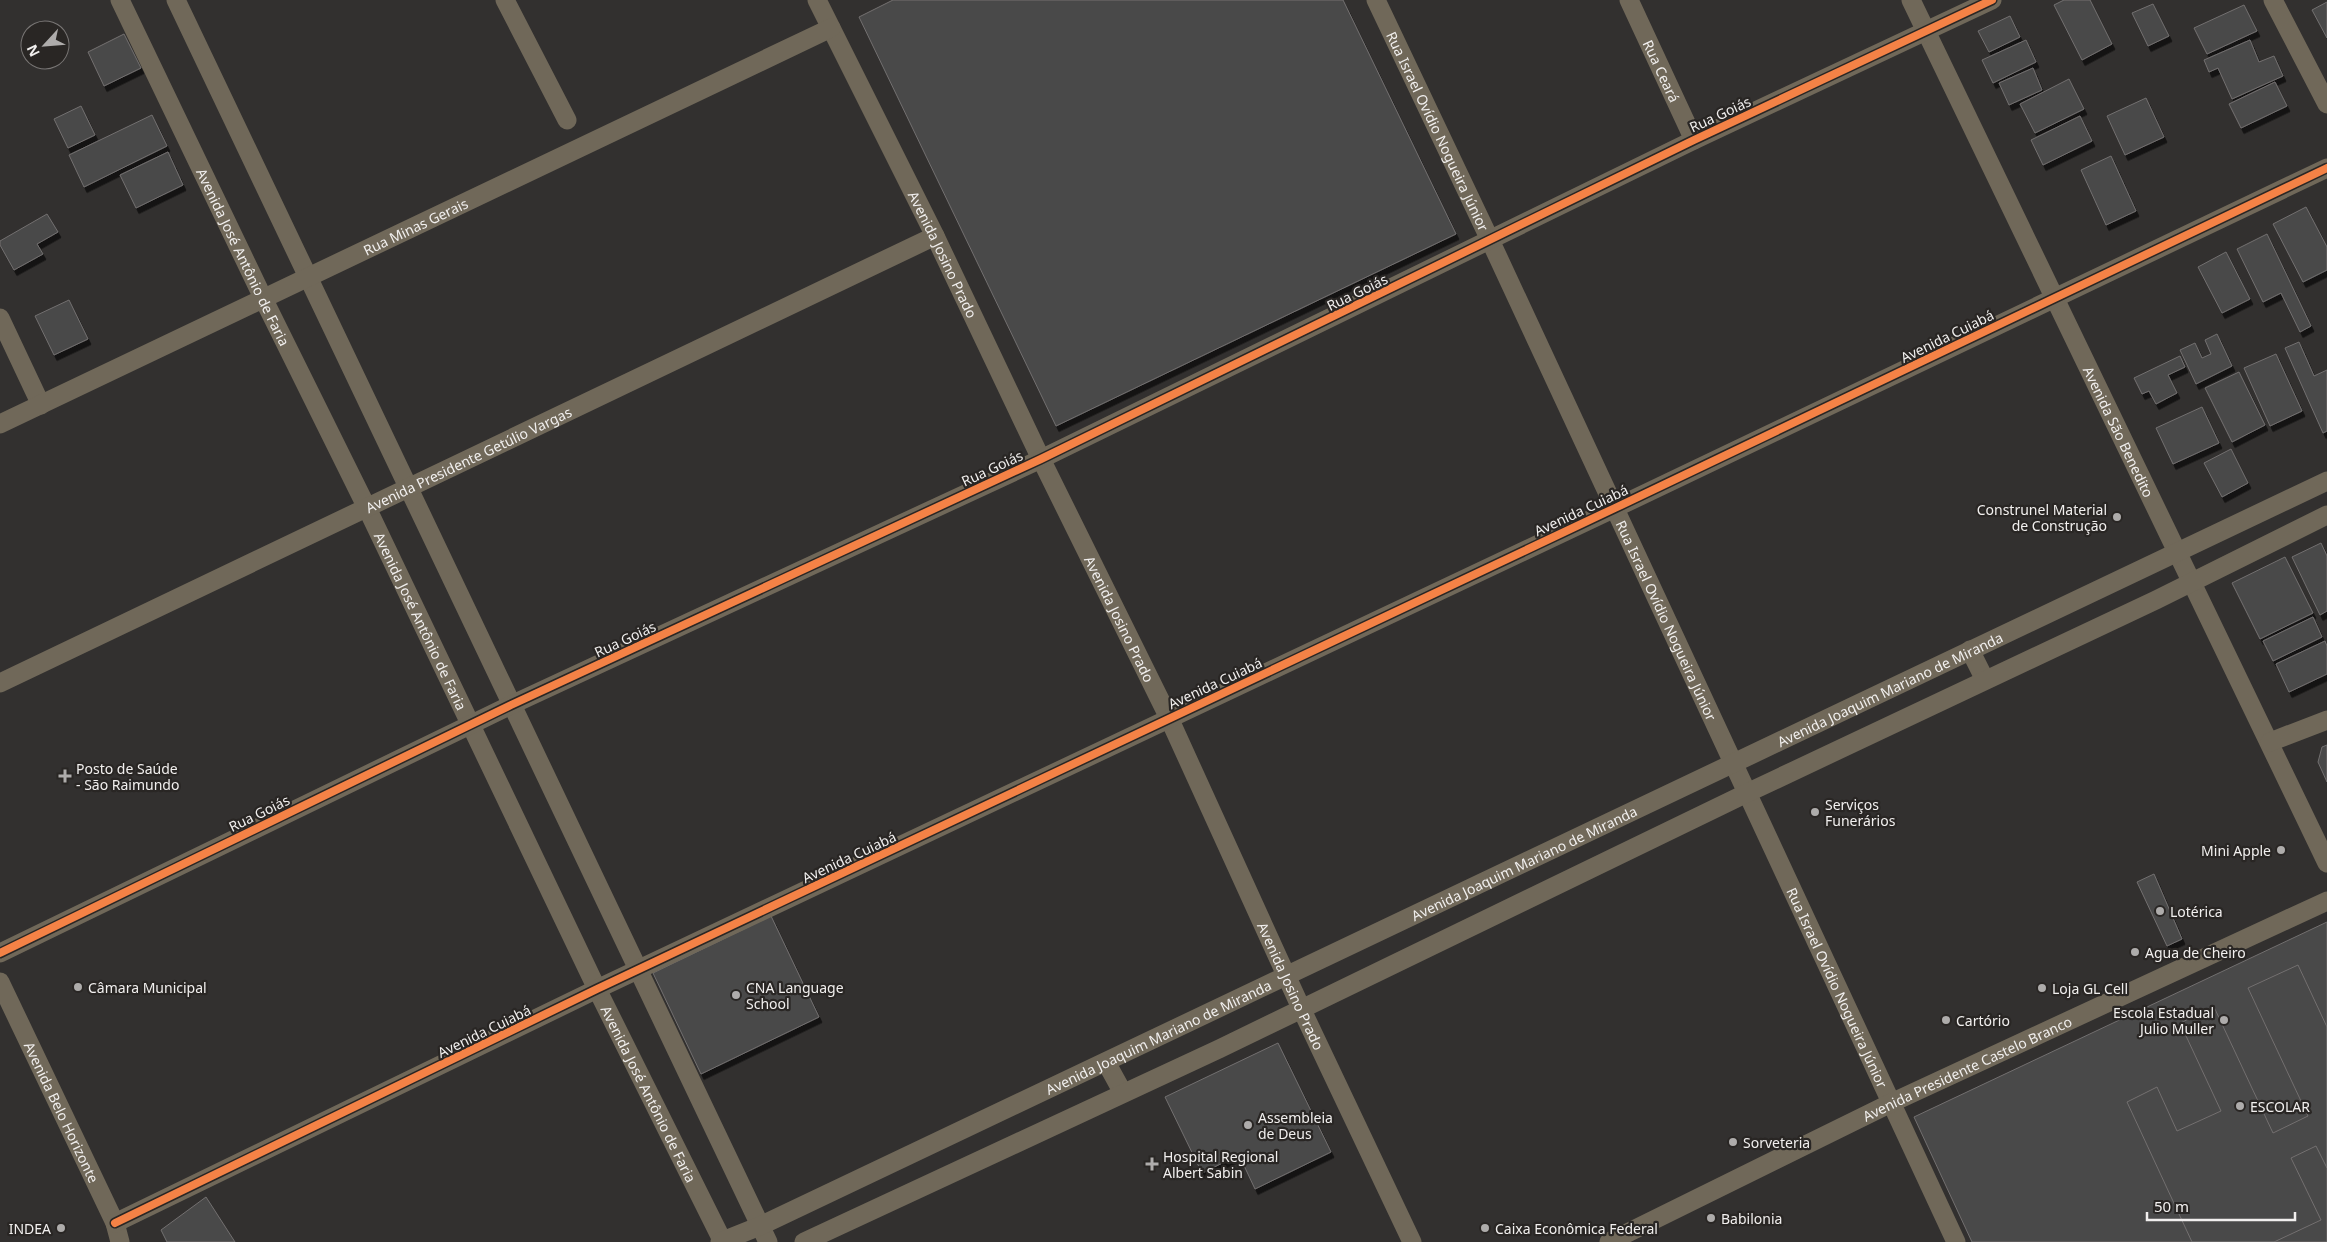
<svg xmlns="http://www.w3.org/2000/svg" width="2327" height="1242" viewBox="0 0 2327 1242" font-family="'Noto Sans',sans-serif">
  <style>
    .building { fill: #4a4848; stroke: #727070; filter: url(#shadow) }
    .lines { fill: none; stroke-linecap: round; stroke-linejoin: round }
    .minor { stroke: #706859; stroke-width: 19 }
    .cycleway-casing { stroke: #292624; stroke-width: 11 }
    .cycleway { stroke: #f48246; stroke-width: 8 }
    .poi-dot { fill: #aeacab; stroke: #292624; stroke-width: 2 }
    .labels { text-anchor: middle; dominant-baseline: central; stroke-width: 4.5; stroke-linejoin: round; paint-order: stroke }
    .street-label { font-size: 14px; fill: #f1efee; stroke: #292624 }
    .poi-label { font-size: 14px; fill: #f1efee; stroke: #292624; text-anchor: start }
  </style>
  <defs>
    <filter id="shadow"><feDropShadow dx="3" dy="5.5" stdDeviation="0" flood-color="#0009"/></filter>
  </defs>
  <rect width="100%" height="100%" fill="#32302f"/>
  <path class="building" d="M893 0H1343L1456 234 1056 426 859 17Z
    M2064 0H2090L2112 44 2082 60 2054 5Z
    M2327 2V38L2312 10Z
    M2153 4 2169 36 2148 46 2132 13Z
    M2244 5 2257 31 2207 54 2194 28Z
    M2010 16 2020 37 1989 52 1978 31Z
    M124 34 141 68 104 86 88 52Z
    M2026 40 2036 62 1993 83 1982 60Z
    M2250 40 2259 62 2274 56 2283 76 2232 99 2218 68 2209 72 2204 60Z
    M2033 68 2042 90 2009 105 1999 83Z
    M2069 79 2084 109 2035 133 2020 104Z
    M2275 82 2287 106 2241 128 2229 104Z
    M2146 98 2164 137 2125 155 2107 116Z
    M81 106 95 135 68 148 54 119Z
    M152 115 167 146 84 187 69 155Z
    M2080 116 2092 141 2043 165 2031 140Z
    M168 152 183 185 136 208 120 175Z
    M2111 156 2136 211 2106 225 2081 170Z
    M2306 207 2327 247V270L2303 282 2273 224Z
    M47 214 58 232 37 244 43 254 14 270 0 245V241Z
    M2267 234 2311 326 2300 332 2281 293 2263 302 2237 249Z
    M2226 252 2250 299 2222 313 2198 267Z
    M69 300 88 339 54 355 35 316Z
    M2217 334 2232 366 2196 384 2180 350 2195 343 2202 358 2211 354 2205 340Z
    M2299 342 2314 376 2327 370V431L2323 433 2285 348Z
    M2276 354 2302 411 2270 426 2244 368Z
    M2180 356 2185 367 2168 375 2177 393 2156 404 2149 391 2142 394 2134 378Z
    M2239 372 2265 425 2232 442 2205 388Z
    M2202 407 2219 443 2173 464 2156 428Z
    M2231 449 2248 483 2222 497 2204 463Z
    M2321 543 2327 556V611L2320 615 2292 557Z
    M2285 557 2313 613 2260 639 2232 583Z
    M2313 617 2322 637 2273 661 2263 641Z
    M2325 641 2327 646V674L2289 692 2276 664Z
    M2327 745V782L2318 762 2322 747Z
    M2154 874 2182 939 2167 946 2137 882Z
    M771 916 819 1017 701 1074 653 973Z
    M2327 922V1242H1972L1914 1117Z
    M2298 965 2327 1027V1168L2316 1146 2291 1158 2321 1220 2274 1242H2192L2127 1102 2157 1087 2177 1131 2221 1111 2180 1023 2214 1007 2273 1133 2308 1116 2248 988Z
    M1278 1043 1331 1152 1255 1189 1239 1155 1202 1173 1165 1097Z
    M206 1197 235 1242H167L161 1230Z"/>
  <g class="lines">
    <g class="minor">
      <path id="s1" d="M120 0 264 300 367 508 597 989 723 1242"/>
      <path d="M176 0 768 1242"/>
      <path d="M505 0 567 120"/>
      <path id="s2" d="M817 0 935 236 1041 459 1169 718 1301 1008 1412 1242"/>
      <path id="s3" d="M1376 0 1490 240 1956 1242"/>
      <path id="s4" d="M1629 0 1694 140"/>
      <path id="s5" d="M1911 0 2327 863"/>
      <path d="M2273 0 2327 104"/>
      <path d="M0 318 41 405"/>
      <path id="s6" d="M0 424 831 28"/>
      <path d="M1970 650 1985 680"/>
      <path id="s7" d="M0 683 935 236"/>
      <path d="M2270 742 2327 720"/>
      <path d="M0 953 511 705 1041 459 1694 140 1992 0"/>
      <path id="s8" d="M0 982 115 1223 120 1242"/>
      <path d="M1106 1062 1123 1093"/>
      <path d="M115 1223 597 989 1615 508 2327 168"/>
      <path id="s9" d="M720 1242 760 1226 2327 481"/>
      <path d="M804 1242 1219 1049 1747 793 2156 600 2327 515"/>
      <path id="s10" d="M1609 1242 1891 1103 2327 901"/>
    </g>
    <g class="cycleway-casing">
      <path id="cycleway" d="M0 953 511 705 1041 459 1694 140 1992 0
        M115 1223 597 989 1615 508 2327 168"/>
    </g>
    <use href="#cycleway" class="cycleway"/>
  </g>
  <g class="poi-dot">
    <circle cx="2117" cy="517" r="5"/>
    <path d="M62.5 768.5h5v5h5v5h-5v5h-5v-5h-5v-5h5z"/>
    <circle cx="1815" cy="812" r="5"/>
    <circle cx="2281" cy="850" r="5"/>
    <circle cx="2160" cy="911" r="5"/>
    <circle cx="2135" cy="952" r="5"/>
    <circle cx="78" cy="987" r="5"/>
    <circle cx="2042" cy="988" r="5"/>
    <circle cx="736" cy="995" r="5"/>
    <circle cx="1946" cy="1020" r="5"/>
    <circle cx="2224" cy="1020" r="5"/>
    <circle cx="2240" cy="1106" r="5"/>
    <circle cx="1248" cy="1125" r="5"/>
    <circle cx="1733" cy="1142" r="5"/>
    <path d="M1149.5 1156.5h5v5h5v5h-5v5h-5v-5h-5v-5h5z"/>
    <circle cx="1711" cy="1218" r="5"/>
    <circle cx="61" cy="1228" r="5"/>
    <circle cx="1485" cy="1228" r="5"/>
  </g>
  <g class="labels">
    <g class="street-label">
      <text stroke="none"><textPath href="#s4" startOffset="78">Rua Ceará</textPath></text>
      <text transform="translate(1720 114) rotate(-25)">Rua Goiás</text>
      <text stroke="none"><textPath href="#s3" startOffset="145">Rua Israel Ovídio Nogueira Júnior</textPath></text>
      <text stroke="none"><textPath href="#s6" startOffset="460">Rua Minas Gerais</textPath></text>
      <text stroke="none"><textPath href="#s2" startOffset="284">Avenida Josino Prado</textPath></text>
      <text stroke="none"><textPath href="#s1" startOffset="285">Avenida José Antônio de Faria</textPath></text>
      <text transform="translate(1357 292) rotate(-26)">Rua Goiás</text>
      <text transform="translate(1947 336) rotate(-26)">Avenida Cuiabá</text>
      <text stroke="none"><textPath href="#s5" startOffset="479">Avenida São Benedito</textPath></text>
      <text stroke="none"><textPath href="#s7" startOffset="519">Avenida Presidente Getúlio Vargas</textPath></text>
      <text transform="translate(992 468) rotate(-25)">Rua Goiás</text>
      <text transform="translate(1581 510) rotate(-25)">Avenida Cuiabá</text>
      <text stroke="none"><textPath href="#s2" startOffset="689">Avenida Josino Prado</textPath></text>
      <text stroke="none"><textPath href="#s1" startOffset="690">Avenida José Antônio de Faria</textPath></text>
      <text stroke="none"><textPath href="#s3" startOffset="685">Rua Israel Ovídio Nogueira Júnior</textPath></text>
      <text transform="translate(625 639) rotate(-25)">Rua Goiás</text>
      <text transform="translate(1215 683) rotate(-25)">Avenida Cuiabá</text>
      <text stroke="none"><textPath href="#s9" startOffset="1294">Avenida Joaquim Mariano de Miranda</textPath></text>
      <text transform="translate(259 813) rotate(-26)">Rua Goiás</text>
      <text transform="translate(849 857) rotate(-25)">Avenida Cuiabá</text>
      <text stroke="none"><textPath href="#s9" startOffset="889">Avenida Joaquim Mariano de Miranda</textPath></text>
      <text stroke="none"><textPath href="#s2" startOffset="1094">Avenida Josino Prado</textPath></text>
      <text stroke="none"><textPath href="#s3" startOffset="1090">Rua Israel Ovídio Nogueira Júnior</textPath></text>
      <text transform="translate(484 1031) rotate(-26)">Avenida Cuiabá</text>
      <text stroke="none"><textPath href="#s9" startOffset="484">Avenida Joaquim Mariano de Miranda</textPath></text>
      <text stroke="none"><textPath href="#s10" startOffset="398">Avenida Presidente Castelo Branco</textPath></text>
      <text stroke="none"><textPath href="#s1" startOffset="1215">Avenida José Antônio de Faria</textPath></text>
      <text stroke="none"><textPath href="#s8" startOffset="144">Avenida Belo Horizonte</textPath></text>
    </g>
    <g class="poi-label">
      <text x="2107" y="509" text-anchor="end">Construnel Material<tspan x="2107" dy="16">de Construção</tspan></text>
      <text x="76" y="768">Posto de Saúde<tspan x="76" dy="16">- São Raimundo</tspan></text>
      <text x="1825" y="804">Serviços<tspan x="1825" dy="16">Funerários</tspan></text>
      <text x="2271" y="850" text-anchor="end">Mini Apple</text>
      <text x="2170" y="911">Lotérica</text>
      <text x="2145" y="952">Agua de Cheiro</text>
      <text x="88" y="987">Câmara Municipal</text>
      <text x="746" y="987">CNA Language<tspan x="746" dy="16">School</tspan></text>
      <text x="2052" y="988">Loja GL Cell</text>
      <text x="2214" y="1012" text-anchor="end">Escola Estadual<tspan x="2214" dy="16">Julio Muller</tspan></text>
      <text x="1956" y="1020">Cartório</text>
      <text x="2250" y="1106">ESCOLAR</text>
      <text x="1258" y="1117">Assembleia<tspan x="1258" dy="16">de Deus</tspan></text>
      <text x="1743" y="1142">Sorveteria</text>
      <text x="1163" y="1156">Hospital Regional<tspan x="1163" dy="16">Albert Sabin</tspan></text>
      <text x="1721" y="1218">Babilonia</text>
      <text x="51" y="1228" text-anchor="end">INDEA</text>
      <text x="1495" y="1228">Caixa Econômica Federal</text>
    </g>
  </g>
  <g transform="translate(45 45) rotate(244)"><circle r="24" fill="#292624" stroke="#797675"/>
  <path d="M0-4L9 19L0 12L-9 19Z" fill="#aeacab"/>
  <text y="-8" font-size="14" font-weight="bold" text-anchor="middle" fill="#f1efee">N</text>
  </g>
  <path d="M2147 1212v8h148v-8" fill="none" stroke="#f1efee" stroke-width="2.5"/>
  <text x="2154" y="1212" font-size="15" fill="#f1efee" stroke="#292624" stroke-width="4" paint-order="stroke">50 m</text>
</svg>
